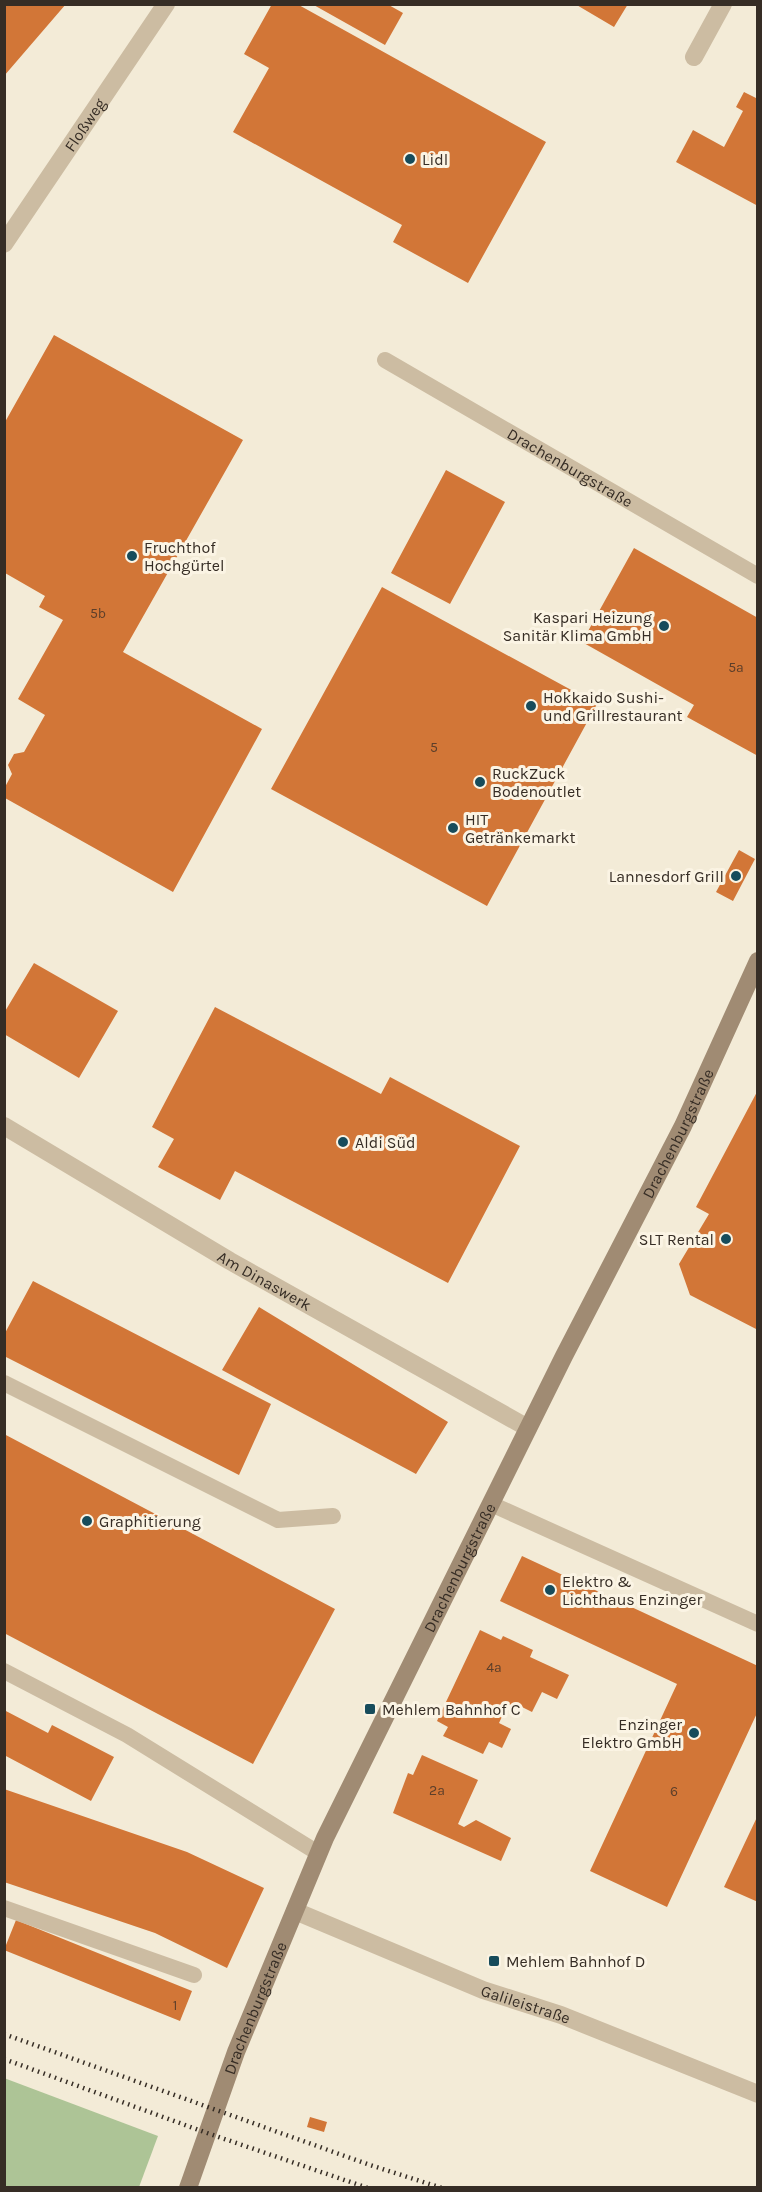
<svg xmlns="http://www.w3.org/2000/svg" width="762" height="2192" viewBox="0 0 762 2192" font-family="Karla,sans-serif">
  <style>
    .green { fill: #adc496 }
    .building { fill: #d27637 }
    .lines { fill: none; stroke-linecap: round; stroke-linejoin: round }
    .lane { stroke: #ccbca2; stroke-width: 16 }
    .street { stroke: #ccbca2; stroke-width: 18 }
    .secondary { stroke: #a08b73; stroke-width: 18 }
    .rail { stroke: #362d25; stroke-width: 4.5; stroke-dasharray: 1.5 4.5; stroke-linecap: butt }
    .poi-dot { fill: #174c5b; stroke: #fbf4e4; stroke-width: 2 }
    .labels { text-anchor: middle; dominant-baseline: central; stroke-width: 6; stroke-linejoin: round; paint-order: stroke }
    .number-label { font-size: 14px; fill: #5d3f2a }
    .street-label { font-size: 16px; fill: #362d25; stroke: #fbf4e4 }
    .poi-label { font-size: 16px; fill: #362d25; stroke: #fbf4e4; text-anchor: start }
  </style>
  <rect width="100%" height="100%" fill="#f3ebd7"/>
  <path class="green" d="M4 2078 158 2136 139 2187H5Z"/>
  <path class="building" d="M4 4H66L4 76Z
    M272 4H297L546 142 468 283 393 242 402 225 233 132 269 68 244 54Z
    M312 4H387L403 13 385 45Z
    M575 4H628L614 27Z
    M744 92 758 99V206L676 162 693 130 724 147 743 111 736 107Z
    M54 335 243 440 123 652 262 729 173 892 5 798V787L12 774 8 765 14 754 24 752 45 715 18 699 63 620 39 607 45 596 5 573V422Z
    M446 470 505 502 450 604 391 573Z
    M634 548 758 618V756L687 717 694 705 582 642Z
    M382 587 597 704 487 906 271 789Z
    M739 850 755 859 733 901 716 892Z
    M34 963 118 1011 79 1078 4 1034V1013Z
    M215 1007 381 1094 390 1077 520 1146 448 1283 235 1171 220 1200 158 1167 174 1139 152 1127Z
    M758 1090V1330L690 1295 679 1264 709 1214 696 1207Z
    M33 1281 271 1404 239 1475 4 1356V1335Z
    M259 1307 448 1422 416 1474 222 1370Z
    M4 1434 335 1609 253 1764 4 1633Z
    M522 1556 758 1666V1711L667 1907 590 1871 677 1684 500 1601Z
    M480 1630 501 1640 503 1636 533 1650 530 1657 569 1675 557 1699 542 1692 532 1712 518 1705 516 1709 508 1704 499 1723 511 1729 502 1748 489 1742 483 1754 443 1736 448 1727 437 1721Z
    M4 1710 48 1733 52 1725 114 1757 91 1801 4 1755Z
    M422 1755 478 1780 458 1824 464 1827 476 1820 511 1838 501 1861 393 1813 408 1773 413 1775Z
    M4 1789 187 1852 264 1888 227 1968 155 1933 4 1882Z
    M758 1815V1902L724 1887Z
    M16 1920 192 1991 180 2021 4 1950Z
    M310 2117 327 2122 324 2132 307 2127Z"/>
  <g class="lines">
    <g class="lane">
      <path id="s1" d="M385 360 758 576"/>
      <path d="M4 1383 278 1520 333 1516"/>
      <path d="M491 1504 758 1624"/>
      <path d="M4 1671 127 1735 318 1853"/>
      <path d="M4 1908 194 1975"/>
    </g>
    <g class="street">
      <path d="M694 57 723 4"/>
      <path id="s2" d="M4 244 166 4"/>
      <path id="s3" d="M4 1126 230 1261 528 1428"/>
      <path id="s4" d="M295 1911 483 1990 561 2015 758 2094"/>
    </g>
    <path class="secondary" id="s5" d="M188 2188 236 2052 325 1838 564 1356 683 1126 758 961"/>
    <path class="rail" d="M4 2034 370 2165 442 2188
      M4 2059 207 2133 368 2188"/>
  </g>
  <g class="poi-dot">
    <circle cx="410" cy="159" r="6"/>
    <circle cx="132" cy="556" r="6"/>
    <circle cx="664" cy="626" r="6"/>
    <circle cx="531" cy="706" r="6"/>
    <circle cx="480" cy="782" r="6"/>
    <circle cx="453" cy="828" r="6"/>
    <circle cx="736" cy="876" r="6"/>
    <circle cx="343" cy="1142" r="6"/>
    <circle cx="726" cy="1239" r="6"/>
    <circle cx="87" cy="1521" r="6"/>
    <circle cx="550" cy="1590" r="6"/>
    <rect x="364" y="1703" width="12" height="12" rx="3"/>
    <circle cx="694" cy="1733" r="6"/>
    <rect x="488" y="1955" width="12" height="12" rx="3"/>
  </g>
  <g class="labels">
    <g class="number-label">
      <text x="98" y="613">5b</text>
      <text x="736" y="667">5a</text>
      <text x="434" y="747">5</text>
      <text x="494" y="1667">4a</text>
      <text x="437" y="1790">2a</text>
      <text x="674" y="1791">6</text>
      <text x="175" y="2005">1</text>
    </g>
    <g class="street-label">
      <text stroke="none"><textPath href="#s2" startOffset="144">Floßweg</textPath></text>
      <text stroke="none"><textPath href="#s1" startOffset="214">Drachenburgstraße</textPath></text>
      <text stroke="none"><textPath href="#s5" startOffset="1164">Drachenburgstraße</textPath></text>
      <text stroke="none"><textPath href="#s3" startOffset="303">Am Dinaswerk</textPath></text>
      <text stroke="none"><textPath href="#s5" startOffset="678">Drachenburgstraße</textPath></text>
      <text stroke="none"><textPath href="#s4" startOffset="249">Galileistraße</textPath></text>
      <text stroke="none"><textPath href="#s5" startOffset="192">Drachenburgstraße</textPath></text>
    </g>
    <g class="poi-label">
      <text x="422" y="159">Lidl</text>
      <text x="144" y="547">Fruchthof<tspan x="144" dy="18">Hochgürtel</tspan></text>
      <text x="652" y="617" text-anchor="end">Kaspari Heizung<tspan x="652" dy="18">Sanitär Klima GmbH</tspan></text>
      <text x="543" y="697">Hokkaido Sushi-<tspan x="543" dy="18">und Grillrestaurant</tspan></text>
      <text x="492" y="773">RuckZuck<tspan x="492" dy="18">Bodenoutlet</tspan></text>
      <text x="465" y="819">HIT<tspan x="465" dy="18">Getränkemarkt</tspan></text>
      <text x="724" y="876" text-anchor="end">Lannesdorf Grill</text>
      <text x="355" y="1142">Aldi Süd</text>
      <text x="714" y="1239" text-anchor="end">SLT Rental</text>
      <text x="99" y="1521">Graphitierung</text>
      <text x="562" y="1581">Elektro &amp;<tspan x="562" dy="18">Lichthaus Enzinger</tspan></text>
      <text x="382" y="1709">Mehlem Bahnhof C</text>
      <text x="682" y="1724" text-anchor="end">Enzinger<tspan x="682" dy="18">Elektro GmbH</tspan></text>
      <text x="506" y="1961">Mehlem Bahnhof D</text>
    </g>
  </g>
  <rect width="762" height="2192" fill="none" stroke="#362d25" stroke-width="12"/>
</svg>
